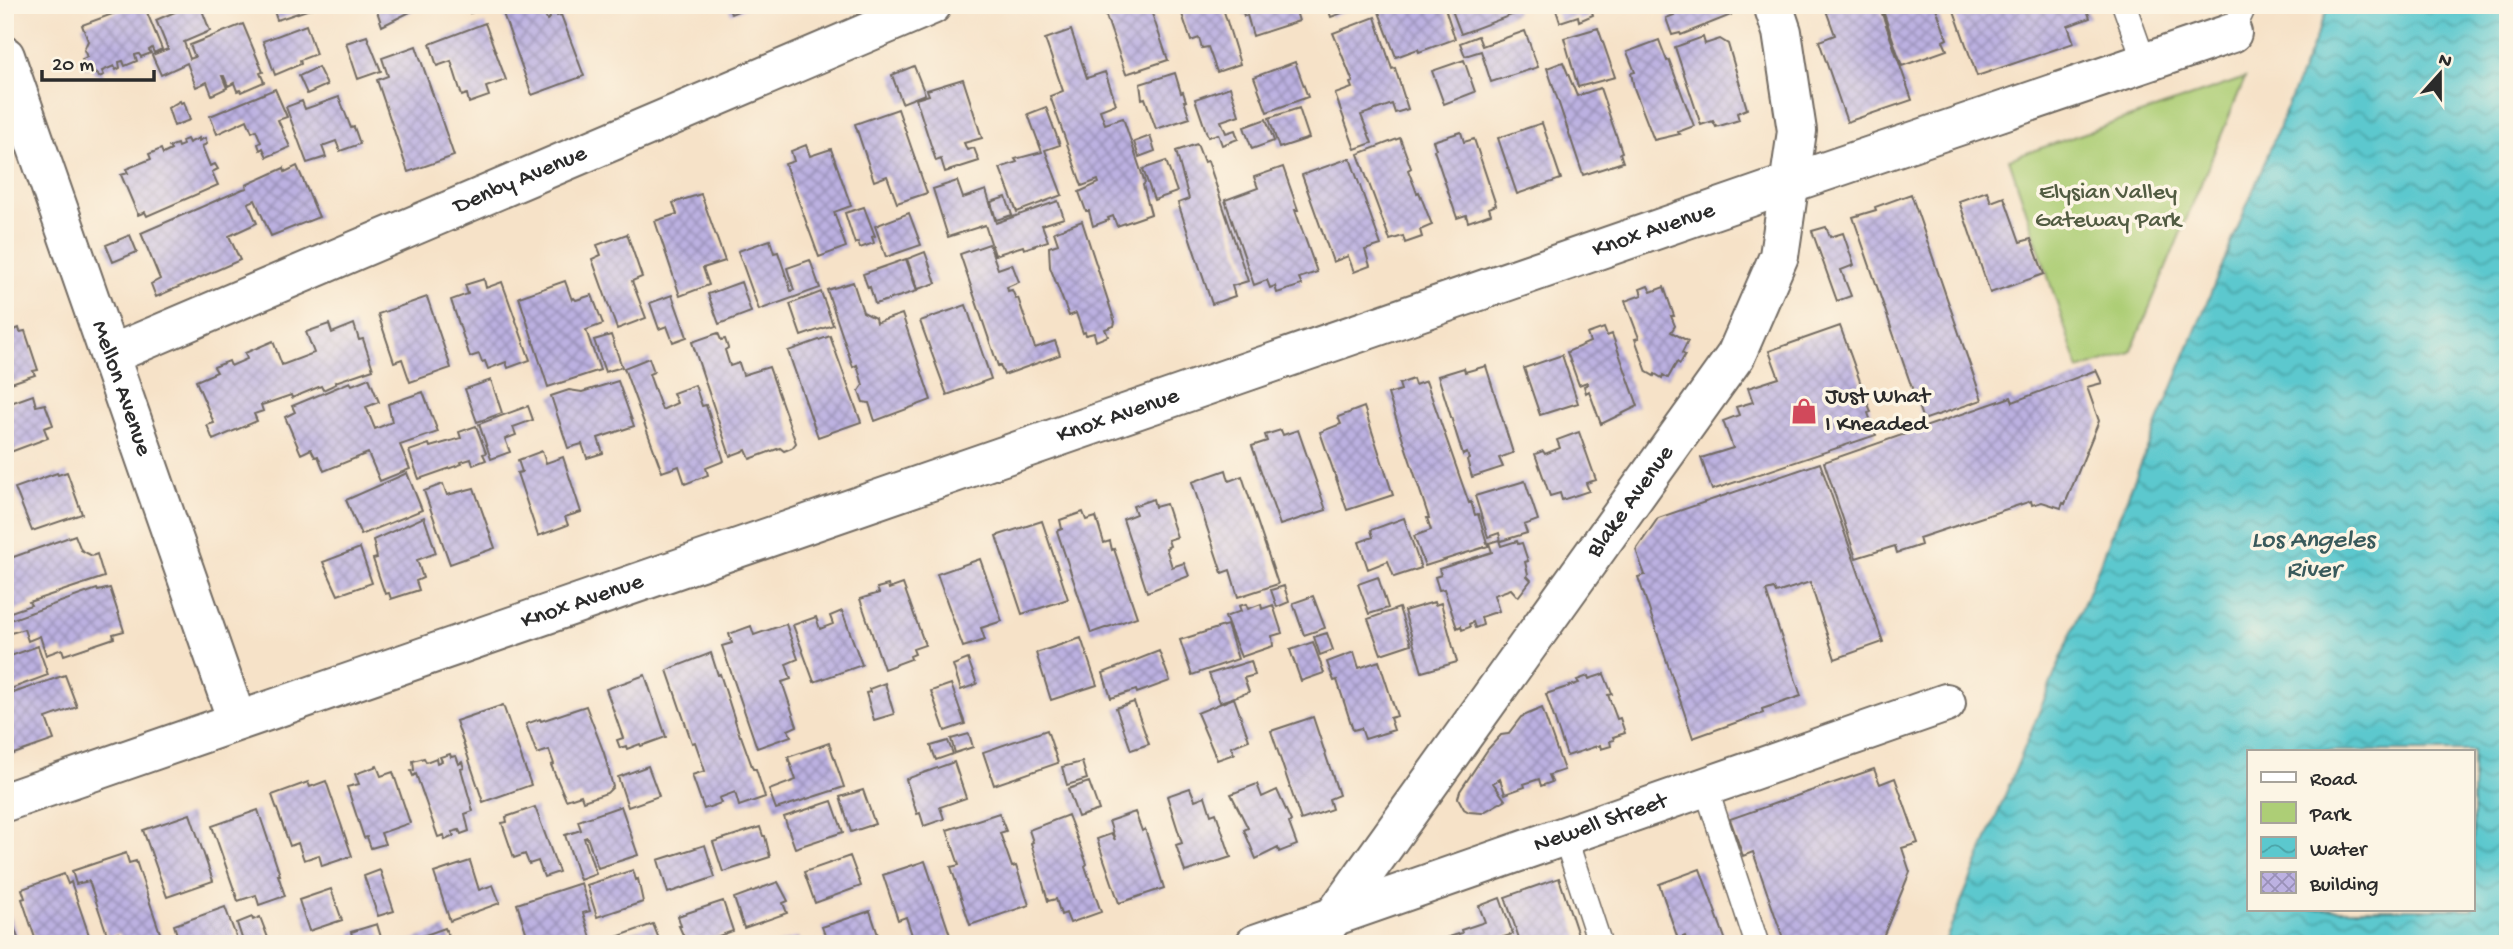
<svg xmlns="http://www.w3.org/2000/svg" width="2513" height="949" viewBox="0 0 2513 949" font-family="'Gochi Hand',sans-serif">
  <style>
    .green { fill: #adce76; stroke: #6c7c50; stroke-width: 2 }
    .water { fill: url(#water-waves); stroke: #437a7c; stroke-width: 2; fill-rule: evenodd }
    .building { fill: url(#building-cross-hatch) }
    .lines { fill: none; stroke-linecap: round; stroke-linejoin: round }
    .lane-casing { stroke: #726b62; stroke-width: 26 }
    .street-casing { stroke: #726b62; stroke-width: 42 }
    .lane { stroke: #fff; stroke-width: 23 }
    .street { stroke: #fff; stroke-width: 38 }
    .labels { text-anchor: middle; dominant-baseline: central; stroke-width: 7; stroke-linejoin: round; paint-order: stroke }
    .street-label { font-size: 24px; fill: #2b2b2b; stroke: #fcf5e5 }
    .park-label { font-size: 24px; fill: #525c42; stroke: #fcf5e5 }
    .poi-label { font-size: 24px; fill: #2b2b2b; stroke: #fcf5e5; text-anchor: start }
    .water-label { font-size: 26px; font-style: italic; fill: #395a5c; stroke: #fcf5e5 }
  </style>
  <defs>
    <pattern id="water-waves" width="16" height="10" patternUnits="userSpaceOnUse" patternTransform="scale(1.75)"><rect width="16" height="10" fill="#5bc8ce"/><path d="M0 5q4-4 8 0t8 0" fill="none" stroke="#4ba3a7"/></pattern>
    <pattern id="building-cross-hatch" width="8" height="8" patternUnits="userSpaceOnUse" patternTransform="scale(1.75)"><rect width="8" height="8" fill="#bcb1e1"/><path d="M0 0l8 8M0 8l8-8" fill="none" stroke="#9990b7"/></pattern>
  </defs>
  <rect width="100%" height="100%" fill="#fcf5e5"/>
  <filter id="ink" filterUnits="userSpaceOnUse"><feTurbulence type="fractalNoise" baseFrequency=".0143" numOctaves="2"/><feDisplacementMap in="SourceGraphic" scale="14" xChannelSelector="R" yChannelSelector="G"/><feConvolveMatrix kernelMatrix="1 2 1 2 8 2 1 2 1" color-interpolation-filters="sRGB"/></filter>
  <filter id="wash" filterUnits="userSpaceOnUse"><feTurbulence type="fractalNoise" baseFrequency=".00686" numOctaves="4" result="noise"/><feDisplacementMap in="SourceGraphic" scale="28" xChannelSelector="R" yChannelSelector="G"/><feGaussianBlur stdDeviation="1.57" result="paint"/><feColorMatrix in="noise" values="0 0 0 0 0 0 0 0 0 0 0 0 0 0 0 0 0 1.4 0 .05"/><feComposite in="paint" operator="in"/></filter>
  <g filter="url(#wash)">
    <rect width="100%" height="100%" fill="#f6e2c8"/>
    <path class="green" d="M2245 78 2131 352 2079 370 2009 159Z"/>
    <path class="water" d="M2329 5H2508V944H1944ZM2249 751H2473V909H2249Z"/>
    <g id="blocks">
      <path class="building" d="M137 5H144L162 49 154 53 152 48 149 50 151 53 141 57 139 54 135 55 137 61 125 66 123 61 119 62 120 68 116 70 114 66 102 71 104 75 99 77 97 73 94 74 91 66 86 69 82 59 87 57 84 50 88 41 82 25Z
        M191 5H200L210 31 184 42 190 59 195 57 190 45 243 24 263 72 260 73 264 82 241 92 240 90 237 91 234 83 228 86 224 76H222L227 88 212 95 207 82 196 87 187 63 161 75 152 55 168 49 156 20Z
        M272 5H319V6L277 20Z
        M375 5H414L416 9 382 26Z
        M467 5H493V6L470 13Z
        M500 5H530L533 14 543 11 547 20 550 18 549 15 556 13 557 16 561 15 584 76 532 95Z
        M727 5H752L731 14Z
        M1129 5H1149L1168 60 1126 74 1105 13Z
        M1179 5H1222L1240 64 1217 72 1208 47 1202 48 1199 38 1191 41Z
        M1244 5H1294L1299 21 1253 36 1247 15 1244 16 1241 6Z
        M1327 5H1355L1356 8 1331 17Z
        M1399 5H1415L1416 9 1427 5H1444L1455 39 1419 52 1418 49 1396 57 1379 12Z
        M1450 5H1515L1517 13 1461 34Z
        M1572 5H1590L1593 15 1579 21 1578 16 1560 22 1556 10Z
        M1671 5H1727L1731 15 1681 35 1680 33 1672 35 1666 18 1674 15Z
        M1824 5H1879L1912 100 1847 122 1819 41 1835 35Z
        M1881 5H1935L1947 39 1943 41 1947 50 1902 66Z
        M1952 5H2085L2090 18 2068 26 2074 43 1977 76Z
        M1375 17 1392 69 1395 68 1408 109 1395 113 1392 104 1361 115 1372 143 1355 149 1335 94 1352 88 1350 83 1353 82 1333 33Z
        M485 23 506 80 486 87 489 96 469 103 467 94 462 96 451 61 437 66 430 44Z
        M306 25 316 54 300 60 301 64 275 75 263 41Z
        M1598 28 1615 77 1578 87 1564 38Z
        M1071 30 1087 78 1105 72 1116 104 1100 110 1105 124 1123 118 1145 183 1143 185 1151 214 1117 226 1113 216 1108 218 1109 220 1093 226 1089 211H1086L1079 192 1099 183 1098 180 1082 186 1050 96 1063 91 1045 39Z
        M1525 31 1538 67 1491 82 1481 51 1465 56 1460 43 1478 36 1482 46Z
        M367 36 381 71 358 79 346 43Z
        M1703 37 1705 44 1720 39 1728 44 1747 109 1737 113 1739 120 1716 127 1713 121 1701 125 1675 47Z
        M1659 40 1667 61 1669 60 1694 126 1678 132 1680 134 1654 140 1634 88 1631 73 1635 72 1627 52Z
        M416 46 454 156 408 172 377 80 388 76 382 58Z
        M1464 60 1475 92 1444 104 1432 71Z
        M1295 62 1308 97 1267 112 1254 77Z
        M1563 62 1577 96 1600 88 1622 152 1620 153 1623 162 1583 175 1547 68Z
        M914 66 925 94 902 103 892 75Z
        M318 67 327 85 307 94 299 76Z
        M1175 73 1181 93 1183 92 1186 101H1184L1190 118 1156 129 1145 98 1142 99 1140 84Z
        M963 79 982 138 964 143 967 150 974 148 979 161 945 172 941 159 936 161 916 99 929 95 927 90Z
        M1230 87 1239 115 1221 121 1226 133 1235 130 1238 139 1222 145 1218 134 1208 137 1195 99Z
        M275 89 287 117 278 120 290 147 267 157 263 148 260 150 258 144 261 142 256 130 252 132 247 120 217 134 210 116Z
        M339 97 351 128 354 127 360 144 340 151 336 141 322 146 326 157 307 163 286 107 302 101 305 109Z
        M180 101 181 103 184 102 190 120 174 126 168 108Z
        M1046 107 1060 145 1045 150 1062 195 1017 212 1000 168 1017 162 1015 159 1042 152 1028 114Z
        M1299 108 1309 138 1279 148 1269 118Z
        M898 109 927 193 897 203 887 176 874 181 855 124Z
        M1266 119 1274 141 1252 149 1244 127Z
        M1542 123 1561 179 1517 194 1498 138Z
        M1461 132 1464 142 1474 139 1496 205 1489 208 1491 214 1468 222 1466 215 1457 218 1434 150 1436 149 1433 141Z
        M1150 136 1155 151 1139 157 1134 142Z
        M199 138V141L205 138 207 144 202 146 210 166 215 164 218 169 212 172 218 185 147 216 145 212 138 215 121 175 128 173 126 169 151 159 149 154 161 149 163 154 171 150 169 147 177 144 178 147 183 145 182 141 187 139 189 143Z
        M1400 138 1411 168 1408 170 1417 193 1419 192 1432 225 1420 230 1422 237 1405 243 1403 236 1390 240 1358 154Z
        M1197 144 1204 162 1208 161 1248 281 1232 286 1235 296 1212 304 1178 203 1189 199 1176 151Z
        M806 145 810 156 831 149 851 206 834 212 846 247 819 257 785 164 794 161 791 151Z
        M1350 158 1381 245 1365 250 1370 266 1354 272 1348 256 1333 262 1302 175Z
        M1166 161 1177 192 1154 200 1143 169Z
        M297 166 319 217 271 236 255 200 248 203 257 223 229 236 240 260 156 297 151 284 160 279 141 233 243 189 247 188 246 185 284 168 285 172Z
        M1283 167 1298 210H1295L1317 272 1299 278 1302 285 1277 293 1275 286 1270 288 1267 280 1254 285 1225 200 1258 188 1254 177Z
        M957 181 963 198 986 190 996 223 1058 201 1064 218 1042 225 1048 241 1024 249 1023 246 995 255 985 225 948 237 933 189Z
        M1987 191 1991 202 2004 197 2020 242 2031 239 2044 274 1990 293 1959 201Z
        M701 194 725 261 703 268 709 285 680 296 655 221 677 214 673 203Z
        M1911 194 1982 400 1923 420 1853 217 1876 210 1875 207Z
        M1006 197 1012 215 996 220 991 202Z
        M864 207 875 236 872 237 874 243 860 248 858 242 855 244 845 213Z
        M909 213 921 245 886 257 875 226Z
        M1082 221 1115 322 1114 326 1105 329 1108 336 1096 341 1094 333 1086 335 1085 332 1083 333 1076 313 1069 316 1050 267 1049 247 1058 244 1054 232Z
        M1826 227 1830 237 1843 233 1854 265 1841 270 1851 296 1837 301 1812 231Z
        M627 234 642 277 632 281 646 318 617 329 592 259 601 255 597 245Z
        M130 235 137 252 113 262 106 245Z
        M770 240 774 253 778 252 791 291 794 290 787 268 810 260 820 288 759 310 738 251Z
        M989 244 998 269 1012 264 1019 282 1007 287 1008 291 1012 290 1016 299 1018 298 1035 348 1055 341 1060 355 1004 375 1000 365 998 366 960 254Z
        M925 252 936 283 918 289 907 259Z
        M906 259 917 291 875 304 870 287 868 288 863 274Z
        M484 279 486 288 502 282 530 360 508 368 506 362 488 369 485 361 482 362 479 354 470 357 451 300 468 294 465 285Z
        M565 281 572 300 574 298 576 300 592 295 603 324 586 330 600 370 548 387 519 297Z
        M741 282 751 312 719 324 708 294Z
        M853 282 863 312 875 318 876 323 902 314 931 400 875 421 869 403 863 402 859 391 863 385 857 365 853 367 827 290Z
        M1648 286 1651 292 1664 287 1674 316H1671L1675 326 1671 332 1688 341 1682 353 1685 355 1680 364 1677 362 1668 378 1663 375 1662 378 1655 374 1654 376 1647 372 1635 339 1639 338 1625 301 1642 295 1640 289Z
        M821 292 833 325 801 336 790 304Z
        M672 295 687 337 673 342 667 326 659 329 650 303Z
        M427 297 451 368 410 382 402 359 394 362 378 314Z
        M966 305 991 379 947 395 920 321Z
        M329 324 332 333 354 324 359 340 363 339 373 369 335 382 336 384 323 390 321 386 292 398 291 395 265 404 261 405 263 411 254 414 257 421 213 440 207 425 214 423 196 381 217 372 214 367 229 361 231 366 247 359 245 353 273 341 282 365 314 353 306 332Z
        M1840 326 1871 412 1868 413 1876 435 1712 490 1701 458 1733 448 1723 421 1739 415 1736 407 1753 402 1748 388 1779 378 1769 351Z
        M19 328 20 332 25 331 38 370 33 371 35 375 5 385V333Z
        M1604 328 1607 336 1612 334 1638 406 1601 424 1589 391 1586 393 1584 386 1588 384 1587 382 1579 385 1567 352 1590 342 1587 334Z
        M718 333 721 340 725 339 728 348 725 350 730 366 739 363 743 375 769 367 796 443 792 448 784 451 780 448 750 459 746 450 730 456 692 342Z
        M611 335 622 367 605 372 594 340Z
        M830 336 861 422 818 437 788 351Z
        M1562 355 1578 403 1540 415 1524 368Z
        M649 358 654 372 649 374 662 410 677 403 673 393 695 385 702 406 706 405 724 461 706 468 708 475 685 484 679 466 662 472 624 368Z
        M1486 366 1513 453 1499 458 1503 467 1472 477 1467 460 1469 459 1467 453 1463 455 1438 376 1464 368 1465 372Z
        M2096 370 2102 383 2087 387 2099 421 2065 504 2063 503 2061 508 2042 502 2032 505 2031 501 1919 538 1921 545 1897 553 1895 546 1856 558 1824 462 2011 397 2013 402Z
        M369 378 379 402 366 407 375 429 392 422 388 404 423 392 438 432 400 445 410 469 380 481 368 453 324 471 318 456 315 457 311 449 301 454 285 417 295 412 292 406 350 382 352 385Z
        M1413 379 1415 385 1426 381 1469 503 1471 502 1475 515 1478 514 1488 546 1425 566 1414 536 1431 530 1427 518H1429L1388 394 1401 390 1399 384Z
        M491 380 502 413 477 422 465 389Z
        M618 381 634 426 598 438 603 453 587 458 582 444 568 448 551 396 569 390 582 392Z
        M33 395 36 406 45 404 53 425 44 428 48 438 5 454V405Z
        M528 406 533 420 513 427 516 435 505 439 510 452 491 459 479 424Z
        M1364 407 1393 495 1347 510 1320 432 1341 424 1338 417Z
        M476 426 486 453 483 454 486 460 473 465 471 459 461 462 462 464 419 479 409 451 429 444 430 447 461 438 459 432Z
        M1281 430 1283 435 1298 430 1326 510 1280 525 1252 446 1267 441 1265 435Z
        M1579 432 1596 480 1586 483 1589 491 1562 500 1560 493 1550 496 1535 454 1543 451 1545 454 1560 448 1557 440Z
        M542 451 546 463 563 457 581 512 565 517 568 525 538 536 517 473 522 472 518 460Z
        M1820 463 1883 642 1835 659 1810 582 1776 593 1774 589 1766 591 1801 696 1762 709 1763 713 1693 738 1638 577 1645 575 1636 550 1658 518Z
        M1226 470 1229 481 1242 476 1278 584 1238 597 1230 570 1222 573 1192 482Z
        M67 472 82 514 32 531 15 488 57 473 58 475Z
        M407 473 422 510 361 535 346 500Z
        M1525 481 1538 520 1524 525 1527 533 1501 541 1499 533 1488 537 1475 496Z
        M443 484 447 495 474 488 495 548 450 564 424 491Z
        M1153 499 1155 507 1166 504 1177 537 1168 540 1170 546 1166 548 1172 567 1184 563 1189 576 1147 592 1123 519 1136 514 1133 506Z
        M1083 512 1086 520 1096 517 1104 543 1110 541 1112 550 1114 549 1137 617 1091 633 1057 531 1062 529 1060 520Z
        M424 517 436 553 417 560 423 578 416 581 419 590 391 599 389 593 385 594 373 559 377 558 373 540Z
        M1404 518 1421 568 1394 577 1388 561 1368 569 1359 542 1373 537 1371 530Z
        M1042 521 1068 599 1022 614 996 536Z
        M75 535 81 550 92 556 97 554 104 577 29 602 31 605 8 613 5 605V560Z
        M1499 540 1501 546 1517 541 1518 544 1522 543 1528 561 1525 562 1528 574 1527 576 1531 580 1518 597 1511 589 1494 595 1499 611 1481 617 1483 625 1475 628 1473 622 1469 624 1470 627 1462 630 1461 626 1457 628 1444 589 1439 590 1435 577 1441 575 1439 569 1492 552 1489 543Z
        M360 548 372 583 338 595 323 562Z
        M980 559 1002 621 981 628 985 640 963 647 937 574Z
        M1378 577 1388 608 1369 614 1358 584Z
        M903 584 925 645 913 649 915 654 910 656 911 659 884 669 860 599 879 593 877 588 888 585 889 589Z
        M1284 586 1289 602 1277 607 1271 590Z
        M110 588 124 631 113 634 114 638 64 655 62 649 46 655 40 636 28 641 24 629 11 633 7 621 97 589 98 591Z
        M1313 596 1325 628 1304 635 1293 603Z
        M1434 602 1435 605 1441 603 1457 662 1422 672 1404 611Z
        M1246 604 1248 609 1261 604 1262 609 1273 605 1282 633 1272 636 1273 646 1241 657 1225 617 1241 611 1239 606Z
        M1399 608 1411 644 1381 654 1368 619Z
        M842 611 862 665 814 682 793 625 816 617 820 629 833 624 830 616Z
        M786 624 798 659 786 664 791 679 782 682 797 726 788 730 791 736 757 748 722 646 732 643 729 634 751 626 754 635Z
        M1227 625 1238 659 1192 675 1180 640Z
        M1327 633 1333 650 1320 655 1314 637Z
        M1081 638 1097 685 1051 700 1036 653Z
        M1313 642 1324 673 1301 681 1290 650Z
        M38 646 48 675 5 691V658Z
        M1159 651 1170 681 1137 693 1136 690 1111 698 1103 673Z
        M1354 652 1359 668 1379 661 1397 716 1390 718 1394 730 1365 739 1361 728 1353 730 1337 680 1334 681 1327 662Z
        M711 653 718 675 720 674 740 736H741L753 769H756L765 797 739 806 735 792 719 798 721 803 704 809 692 775 705 771 695 742 692 743 667 670Z
        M968 659 977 684 961 690 953 665Z
        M1251 661 1255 675 1244 678 1249 692 1220 702 1209 674Z
        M1604 674 1612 694 1608 695 1617 719 1620 718 1625 733 1613 737 1614 740 1610 741 1611 746 1601 749 1600 745 1567 756 1546 694 1579 683 1577 680 1588 676 1589 679Z
        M65 675 77 707 46 718 54 740 5 757V693L13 691V693Z
        M645 675 666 737 641 746 640 744 627 749 626 746 620 748 617 740 623 738 606 689Z
        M885 683 894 714 874 720 866 693 870 692 869 689Z
        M951 684 965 724 945 731 931 691Z
        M1234 698 1249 740 1231 747 1234 754 1217 760 1197 713Z
        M1134 702 1149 744 1131 750 1116 708Z
        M503 705 531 785 483 802 456 721Z
        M586 706 604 753 613 787 607 793 583 801 581 795 566 800 551 765 554 764 549 750 537 754 526 724 540 719 541 721Z
        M1542 708 1564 770 1549 775 1552 782 1541 786 1539 779 1524 784 1525 787 1505 794 1500 779 1493 783 1505 800 1482 813 1469 812 1464 809 1458 798 1460 791 1488 749 1501 735 1508 734 1521 717Z
        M1313 717 1339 795 1329 799 1332 809 1301 820 1271 731Z
        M1047 730 1058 763 994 785 983 752Z
        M969 734 973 747 955 753 951 739Z
        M948 741 953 754 936 760 931 746Z
        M829 743 844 787 776 809 769 790 796 780 788 757Z
        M450 754 451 757 456 756 459 764 462 762 464 768 461 769 473 811 465 814 469 831 461 834 459 830 452 832 454 836 445 840 444 835 438 837 416 774 413 776 411 771 414 770 413 761 424 758 426 762 436 758 437 763 442 761 440 757Z
        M954 762 966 798 940 807 944 819 924 826 920 813 917 814 906 779Z
        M1082 762 1087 779 1067 785 1062 767Z
        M377 766 381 776 393 772 410 823 381 833 385 844 371 848 367 837 364 838 347 787 359 784 355 774Z
        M648 766 659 796 628 807 618 777Z
        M1874 769 1880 784 1895 778 1918 843 1902 848 1910 872 1880 944H1785L1753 852 1743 856 1730 819Z
        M326 781 352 856 322 866 319 855 304 860 298 843 290 846 272 795 308 782 310 787Z
        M1089 782 1099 810 1078 817 1068 789Z
        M1257 784 1262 797 1277 790 1291 821 1289 823 1297 845 1279 852 1278 848 1256 859 1244 830 1248 828 1231 794Z
        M1190 788 1195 800 1205 796 1211 815 1216 813 1231 857 1185 872 1176 845 1182 843 1167 796Z
        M863 790 875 824 851 832 840 797Z
        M832 801 843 832 795 848 784 817Z
        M621 806 638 855 598 868 587 837 584 838 596 874 580 880 565 835 581 830 578 821Z
        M535 807 559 872 544 877 538 861 529 864 525 854 514 858 502 823 507 822 506 817Z
        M258 810 280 875H278L285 896 259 905 256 895 238 901 212 826Z
        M1135 812 1142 831 1145 829 1164 888 1119 903 1097 839 1111 834 1115 840 1109 821Z
        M999 813 1006 831 1000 833 1012 867 1016 866 1029 905 970 925 951 867 959 865 947 830Z
        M190 814 213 881 167 897 143 830Z
        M1068 815 1087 864 1085 866 1101 912 1070 923 1066 913 1061 915 1056 899 1048 901 1031 843 1033 842 1029 830Z
        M760 827 763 836H765L770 857 723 872 713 842Z
        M705 845 715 877 668 893 658 860Z
        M126 853 129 863 136 861 162 939 157 941 158 944H123L119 933 108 937 89 881 76 884 72 871Z
        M850 856 861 886 815 903 804 872Z
        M470 861 479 890 493 885 500 903 450 921 434 873Z
        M925 861 953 944H915L906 917 898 920 883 875Z
        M1700 869 1727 944H1688L1685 936 1678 939 1659 884Z
        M380 870 394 911 378 916 364 876Z
        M633 870 636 880 638 879 643 902 597 917 587 885Z
        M64 874 68 884 71 882 92 944H37L22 899 25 898 22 889Z
        M1559 878 1581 944H1521L1505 897Z
        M778 882 788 901 783 903 787 913 744 928 734 898Z
        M581 883 590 911 583 913 593 944H530L517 904Z
        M331 889 342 920 309 931 299 900Z
        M1500 898 1513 934 1501 938 1503 944H1448L1446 938 1462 933 1461 930 1485 922 1479 906Z
        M723 901 733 931 696 944H687L679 926H681L678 916Z
        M5 904H6L20 944H5Z
        M225 907 237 939 222 944H180L174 925Z
        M870 911 880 941 874 944H828L822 927Z
        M252 917 253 920 260 917 270 943 244 944 237 923Z
        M377 924 383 944H355L351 932Z
        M653 924 661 944H606L605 941Z
        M445 928 452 944H403V943Z
        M798 937 801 944H779L778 943Z"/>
    </g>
  </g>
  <g filter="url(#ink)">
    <use href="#blocks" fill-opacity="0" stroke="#726b62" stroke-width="2"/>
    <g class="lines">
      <g class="lane-casing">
        <path id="lane" d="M2124 5 2145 64
          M2232 33 2245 5
          M1706 788 1757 944
          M1565 837 1600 944"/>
      </g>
      <g class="street-casing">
        <g id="street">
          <path id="s1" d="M5 56 237 721"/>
          <path id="s2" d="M110 355 932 5"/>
          <path id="s3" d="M5 802 1791 183 2232 33"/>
          <path id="s4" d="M1255 944 1946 703"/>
          <path id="s5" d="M1314 944 1736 355 1779 256 1797 131 1782 32 1773 5"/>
        </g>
      </g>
      <use href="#lane" class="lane"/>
      <use href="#street" class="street"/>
    </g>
  </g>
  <defs>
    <g id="shop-bare" transform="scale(2.1)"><path d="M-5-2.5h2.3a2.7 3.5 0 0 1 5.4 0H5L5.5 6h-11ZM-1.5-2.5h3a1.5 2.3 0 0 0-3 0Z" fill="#d1495b" stroke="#fcf5e5" stroke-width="2.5" paint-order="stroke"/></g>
  </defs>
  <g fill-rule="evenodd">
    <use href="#shop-bare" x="1804" y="411"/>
  </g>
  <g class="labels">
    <g class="street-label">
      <text stroke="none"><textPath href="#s2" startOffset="446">Denby Avenue</textPath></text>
      <text stroke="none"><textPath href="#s3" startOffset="1745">Knox Avenue</textPath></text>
      <text stroke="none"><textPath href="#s1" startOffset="352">Mellon Avenue</textPath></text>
      <text stroke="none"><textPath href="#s3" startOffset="1178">Knox Avenue</textPath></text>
      <text stroke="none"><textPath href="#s5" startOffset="544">Blake Avenue</textPath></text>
      <text stroke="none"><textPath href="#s3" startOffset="611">Knox Avenue</textPath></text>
      <text stroke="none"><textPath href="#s4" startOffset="366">Newell Street</textPath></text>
    </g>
    <g class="park-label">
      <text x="2108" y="193">Elysian Valley<tspan x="2108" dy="28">Gateway Park</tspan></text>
    </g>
    <g class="poi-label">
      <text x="1825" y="397">Just What<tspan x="1825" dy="28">I Kneaded</tspan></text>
    </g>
    <g class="water-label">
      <text x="2313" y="541">Los Angeles<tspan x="2313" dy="30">River</tspan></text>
    </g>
  </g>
  <rect width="2513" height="949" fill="none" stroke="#fcf5e5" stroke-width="28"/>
  <rect x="2247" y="750" width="228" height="161" fill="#fcf5e5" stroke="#a8a49b" stroke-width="2"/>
  <rect x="2261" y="772" width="35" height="10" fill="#ffffff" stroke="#a8a49b" stroke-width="2"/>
  <text x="2310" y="785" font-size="21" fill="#2b2b2b">Road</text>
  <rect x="2261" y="802" width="35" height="21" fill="#adce76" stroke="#a8a49b" stroke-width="2"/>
  <text x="2310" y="820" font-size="21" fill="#2b2b2b">Park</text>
  <rect x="2261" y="837" width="35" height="21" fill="url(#water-waves)" stroke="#a8a49b" stroke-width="2"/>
  <text x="2310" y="855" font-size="21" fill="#2b2b2b">Water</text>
  <rect x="2261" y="872" width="35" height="21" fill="url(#building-cross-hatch)" stroke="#a8a49b" stroke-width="2"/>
  <text x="2310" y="890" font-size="21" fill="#2b2b2b">Building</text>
  <g transform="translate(2440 74) rotate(21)" stroke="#fcf5e5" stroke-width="5" paint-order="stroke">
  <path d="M0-5L12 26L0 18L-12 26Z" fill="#2b2b2b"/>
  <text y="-10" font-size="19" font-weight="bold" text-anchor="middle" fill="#2b2b2b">N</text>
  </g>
  <path d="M42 70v10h112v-10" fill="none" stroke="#2b2b2b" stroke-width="3.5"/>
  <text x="52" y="70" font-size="21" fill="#2b2b2b" stroke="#fcf5e5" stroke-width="5" paint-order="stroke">20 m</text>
</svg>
